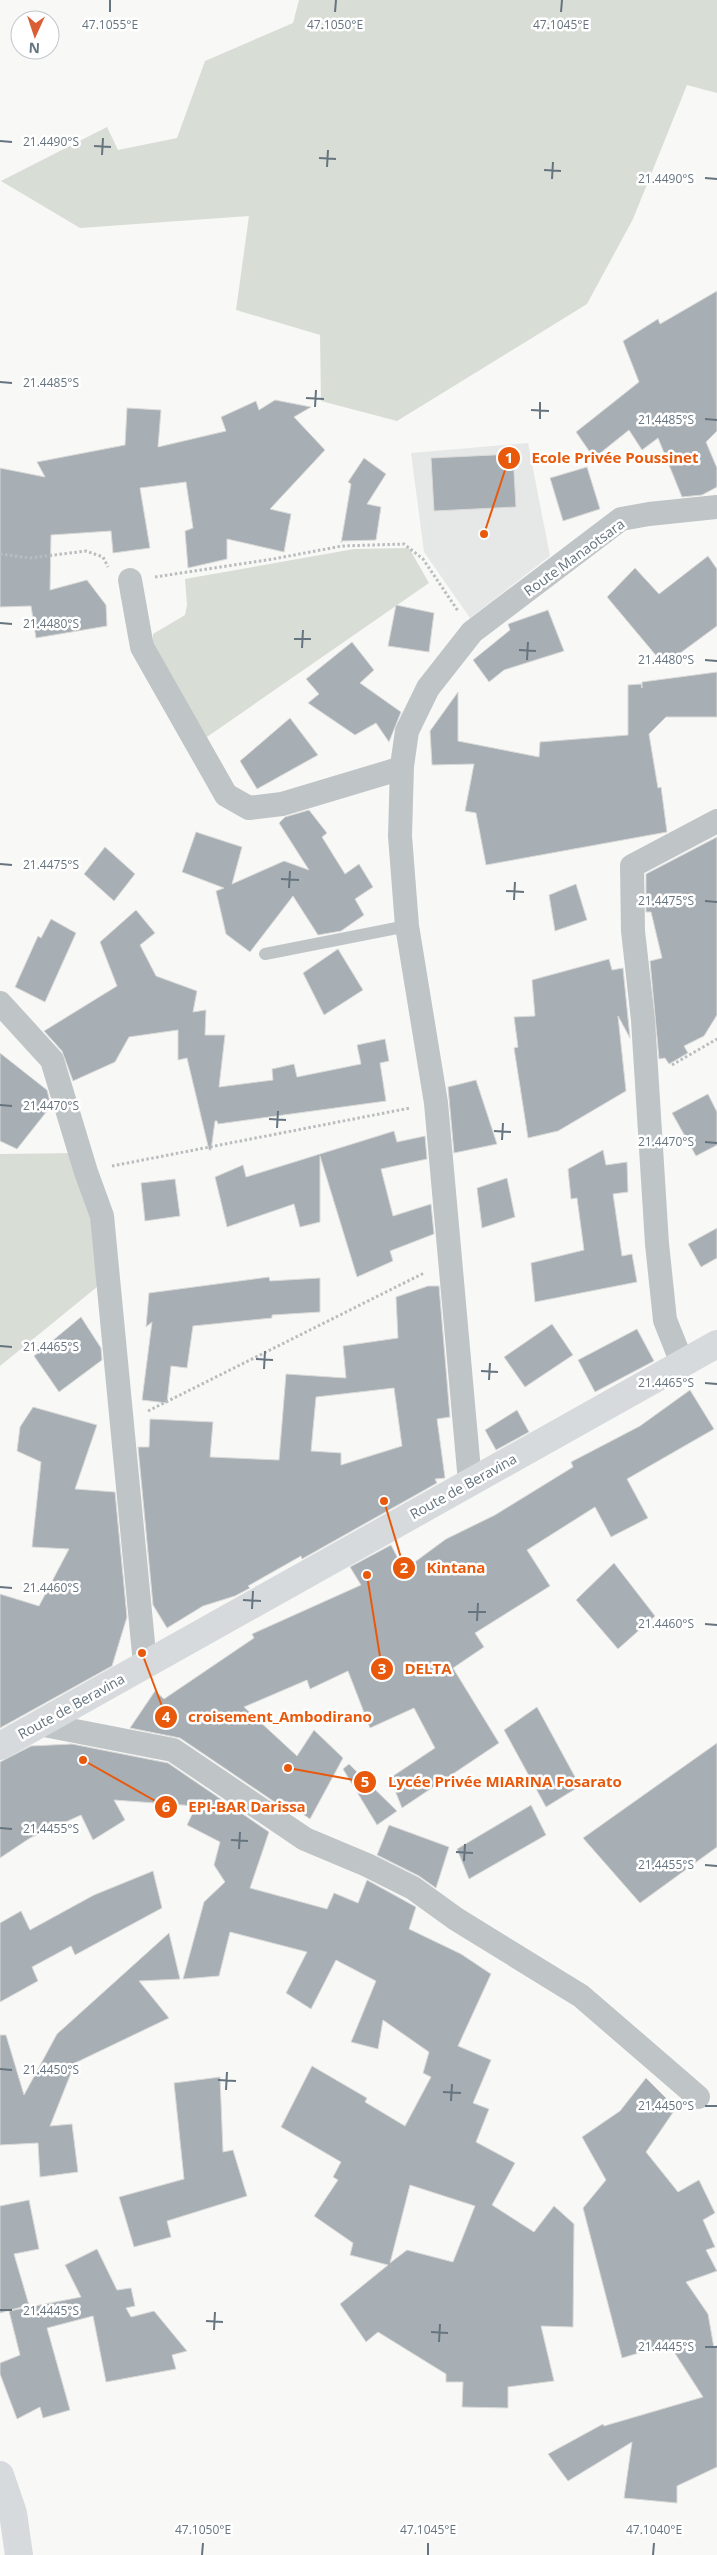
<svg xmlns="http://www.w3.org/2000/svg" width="717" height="2555" viewBox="0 0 717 2555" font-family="'Open Sans',sans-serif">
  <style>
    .built { fill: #e6e7e7 }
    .green { fill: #d8ddd6 }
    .building { fill: #a7afb5; stroke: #dadad8; fill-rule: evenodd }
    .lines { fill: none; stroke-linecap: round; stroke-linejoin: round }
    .path { stroke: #babdbf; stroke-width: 3; stroke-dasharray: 2.5 2.5; stroke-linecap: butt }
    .lane { stroke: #bfc4c7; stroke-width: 12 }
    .street { stroke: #bfc4c7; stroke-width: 24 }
    .secondary { stroke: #d6dadd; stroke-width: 28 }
    .ticks { fill: none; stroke: #65747f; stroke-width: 2 }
    .labels { text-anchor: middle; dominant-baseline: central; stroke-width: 5; stroke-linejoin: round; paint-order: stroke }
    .street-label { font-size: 14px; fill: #65747f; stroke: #fff }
    .ticks-label { font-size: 12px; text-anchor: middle; fill: #65747f; stroke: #fff; stroke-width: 5; stroke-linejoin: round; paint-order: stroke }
    .leader { fill: none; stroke: #e8590c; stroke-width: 2 }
    .callout-dot { fill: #e8590c; stroke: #fff; stroke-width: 2 }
    .mark-label { font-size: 15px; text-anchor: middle; font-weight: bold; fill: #fff }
    .callout-label { font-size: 15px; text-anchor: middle; font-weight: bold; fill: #e8590c; stroke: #fff; stroke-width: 5; stroke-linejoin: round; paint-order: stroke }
  </style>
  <rect width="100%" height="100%" fill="#f8f8f6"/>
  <path class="built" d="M528 443 550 556 470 618 424 552 411 453Z"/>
  <path class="green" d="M299 0H717V93L687 85 633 219 587 304 397 421 321 401 320 335 236 310 249 216 80 228 1 181 107 127 118 150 177 138 205 61 293 23Z
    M409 548 429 583 204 739 153 655V634L185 615 187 605 185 579 354 549Z
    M82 1153 108 1278 0 1366V1154Z"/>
  <path class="building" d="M717 291V431L706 442 717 468V487L702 495 682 497 658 438 642 450 629 430 594 458 576 432 639 382 623 341 658 319 660 324Z
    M275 400 311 407 294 417 325 450 270 509 291 514 284 552 227 539V559L188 568 185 531 193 528 186 482 140 488 150 548 113 553 111 531 51 535 50 590 87 580 106 605 107 626 36 638 31 606 0 607V468L45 477 37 462 125 445 127 408 161 410 158 447 226 431 221 417 256 401 259 410Z
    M513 454 516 507 434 511 431 458Z
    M364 458 386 474 367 504 381 507 376 540 342 541 341 543 351 484 348 482Z
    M587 467 600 509 563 521 550 478Z
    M708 556 717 569V626L664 665 607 597 635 568 659 594Z
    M396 605 434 613 429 652 388 646Z
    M548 610 564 651 504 670 489 682 473 660 510 630 508 624Z
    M352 642 374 670 360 683 401 712 389 742 376 723 355 735 308 703 319 694 306 679Z
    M717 672V717H666L649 734 658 788 661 787 667 832 486 865 476 813 465 811 474 764 432 765 430 731 458 692V741L539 757 540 742 628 735V685L641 684 642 688V682Z
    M290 718 318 755 257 789 240 761Z
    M309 810 327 833 322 837 345 874 359 864 373 887 355 899 364 915 341 931 318 935 293 896 250 952 226 934 216 891 224 888 182 872 196 832 242 847 232 884 284 861 309 870 279 823 285 817Z
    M717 837V1015L704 1036 684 1046 688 1053 669 1064 665 1058 659 1059 650 961 662 958 651 912H646V874Z
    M105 847 135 874 114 901 84 874Z
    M576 884 587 920 555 931 549 895Z
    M136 910 155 933 140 945 156 976 197 991 193 1012 206 1010 205 1035H225L219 1087 273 1080 272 1069 294 1064 297 1077 361 1064 357 1045 385 1039 389 1061 380 1063 386 1101 218 1124 217 1121H215L211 1150H209L187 1058 178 1060V1030L129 1037 115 1062 73 1081 62 1051 44 1031 117 986 100 942Z
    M51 919 76 933 45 1002 15 987 38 936 41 938Z
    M338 949 363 990 324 1015 303 973Z
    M609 959 612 970 623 968 630 1038 618 1016 626 1091 558 1131 528 1138 514 1048 518 1047 514 1017 535 1016 532 980Z
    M0 1053 47 1090 51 1106 17 1149 0 1141Z
    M476 1080 497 1144 454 1153 448 1087Z
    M708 1094 717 1112V1145L696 1156 672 1113Z
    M394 1131 397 1142 425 1136 427 1159 381 1169 393 1216 431 1204 434 1234 390 1251 393 1261 357 1277 320 1156V1222L300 1227 294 1204 227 1227 215 1177 243 1165 246 1177Z
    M603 1150 606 1165 627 1162 628 1192 613 1194 622 1256 632 1254 637 1282 535 1302 531 1263 584 1250 577 1198 571 1199 568 1169Z
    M507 1178 515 1217 482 1228 477 1188Z
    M175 1179 180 1216 145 1221 141 1183Z
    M717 1228V1258L701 1267 688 1244Z
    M269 1277 270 1281 320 1278V1312L272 1315V1318L193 1326 187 1368 171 1366 167 1403 142 1400 152 1322 146 1327 149 1293Z
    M428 1286H439L450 1417 437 1419 445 1478 435 1479 437 1483 302 1559 301 1556 248 1586 250 1588 235 1596 203 1606 167 1628 153 1605 138 1447H149L150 1419 213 1422 210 1457 279 1460 286 1374 346 1378 343 1346 398 1338 396 1297ZM394 1388 402 1446 341 1465V1453L311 1451 316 1397Z
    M81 1317 101 1348 102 1360 59 1392 34 1356Z
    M552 1324 573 1355 525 1387 504 1357Z
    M637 1329 654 1361 595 1392 578 1360Z
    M690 1390 714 1429 627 1479 648 1518 611 1537 595 1507 527 1550 550 1586 475 1633 484 1647 453 1668 499 1743 402 1808 390 1778 435 1748 414 1708 370 1728 348 1671 310 1689 307 1680 244 1707 297 1756 314 1730 343 1758 310 1819 281 1799 279 1805 180 1738 130 1728 155 1691 164 1699 254 1638 252 1634 361 1585 350 1567 391 1545 404 1570 446 1539 495 1515 573 1467 571 1462 640 1426Z
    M33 1407 97 1425 75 1489 115 1492 127 1617 112 1666 0 1728V1594L39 1606 69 1549 32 1547 41 1462 17 1451 20 1427Z
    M517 1410 529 1432 496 1450 485 1430Z
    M614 1563 655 1616 618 1649 576 1600Z
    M537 1707 580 1786 546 1807 504 1730Z
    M717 1743V1847L640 1903 583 1838Z
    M72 1744 168 1763 269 1832 250 1888 327 1909 334 1893 358 1903 367 1880 416 1907 409 1929 461 1954 491 1974 458 2046 491 2060 473 2103 489 2109 476 2142 515 2163 492 2205 534 2232 554 2206 574 2224 573 2327 541 2326 554 2381 508 2387V2408L462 2407 463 2382H446V2374L378 2332 366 2342 340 2304 388 2265 350 2255 353 2243 314 2216 338 2180 333 2177 341 2162 281 2127 312 2066 367 2098 365 2102 405 2126 431 2077 423 2073 429 2052 383 2020 378 2049 351 2042 376 1981 336 1960 311 2009 286 1993 307 1952 230 1932 219 1976 183 1979 204 1902 225 1882 214 1865 220 1842 187 1825 196 1806 114 1800 125 1820 93 1840 81 1815 30 1838 0 1858V1762L31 1746ZM410 2185 475 2206 453 2262 407 2250 390 2263Z
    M349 1764 397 1811 377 1825 343 1769Z
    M531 1805 546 1835 469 1879 457 1849Z
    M389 1825 449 1847 436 1888 419 1876 377 1855Z
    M153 1871 162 1908 75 1955 71 1946 32 1967 38 1981 0 2002V1923L21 1911 30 1930 94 1895Z
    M169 1933 180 1979 139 1981 169 2018 75 2063 50 2126 72 2124 78 2172 40 2177 38 2143 0 2145V2035H6L24 2095 57 2034Z
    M220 2077 223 2152 233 2150 247 2196 167 2221 171 2237 134 2247 119 2197 184 2179 174 2083Z
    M646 2078 676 2108 646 2152 678 2192 699 2180 715 2213 703 2220 715 2247 706 2250 717 2271 686 2282 708 2314 714 2348 717 2345V2467L677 2486V2503L624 2498 632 2442 568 2481 548 2454 603 2424 604 2426 703 2397 669 2344 622 2358 583 2208 606 2180 582 2137 620 2111Z
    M29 2200 39 2249 14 2254 29 2305 0 2313V2206Z
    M97 2249 117 2290 131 2288 135 2306 126 2308 131 2317 154 2311 187 2351 172 2355 176 2369 106 2382 93 2316 47 2328 70 2410 43 2418 40 2407 17 2419 0 2374V2363L20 2355 9 2311 81 2297 65 2265Z"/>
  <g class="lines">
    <path class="path" d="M0 554 30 558 86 551 103 557 108 567
      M155 577 273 559 342 546 404 544 423 559 458 611
      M672 1065 717 1039
      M112 1166 410 1108
      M148 1411 424 1273"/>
    <path class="lane" d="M265 954 407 926"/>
    <path class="street" d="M130 580 142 647 226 795 249 808 282 804 402 768
      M0 1003 52 1060 86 1172 102 1216 145 1664
      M682 1363 665 1320 657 1244 643 1020 633 931 632 866 717 821
      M470 1482 436 1103 407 926 400 836 402 766 407 731 428 688 472 632 621 519 649 514 717 507
      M39 1724 173 1750 305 1839 367 1865 413 1888 456 1919 581 1996 698 2097"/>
    <path class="secondary" d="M0 1746 717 1344
      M0 2475 13 2513 19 2555"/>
  </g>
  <path class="ticks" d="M110 12V0M335 12 336 0M561 12 562 0M0 141 12 142M94 146 111 147M102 155 103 138M319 158 336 159M327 167 328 150M544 170 561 171M705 178 717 179M552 179 553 162M0 382 12 383M306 398 324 399M315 407 316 390M531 410 549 411M540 419V402M705 419 717 420M0 623 12 624M294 639H311M302 648 303 630M519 650 536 651M527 660 528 642M705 660 717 661M0 864 12 865M281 879 299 880M289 888 290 871M506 891 524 892M514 900 515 882M705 901 717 902M0 1105 12 1106M269 1119 286 1120M277 1128 278 1111M494 1131 511 1132M502 1140 503 1123M705 1142 717 1143M0 1346 12 1347M256 1359 273 1360M264 1369 265 1351M481 1371 498 1372M489 1380 490 1363M705 1383 717 1384M0 1587 12 1588M243 1600 261 1601M252 1609 253 1591M468 1612H486M477 1621 478 1603M705 1624 717 1625M0 1828 12 1829M231 1840 248 1841M239 1849 240 1832M456 1852 473 1853M464 1861 465 1844M705 1865 717 1866M0 2069 12 2070M218 2080 236 2081M226 2090 227 2072M443 2092 461 2093M451 2101 452 2084M705 2106H717M0 2310H12M206 2321 223 2322M214 2330 215 2312M431 2332 448 2333M439 2342 440 2324M705 2347H717M202 2555 203 2543M428 2555V2543M653 2555 654 2543"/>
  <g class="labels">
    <g class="street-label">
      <text transform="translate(574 557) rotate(-36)">Route Manaotsara</text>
      <text transform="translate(463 1486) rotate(-29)">Route de Beravina</text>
      <text transform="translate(71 1706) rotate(-29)">Route de Beravina</text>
    </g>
  </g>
  <g class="ticks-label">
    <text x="110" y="29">47.1055°E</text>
    <text x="335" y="29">47.1050°E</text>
    <text x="561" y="29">47.1045°E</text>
    <text x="51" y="146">21.4490°S</text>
    <text x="666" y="183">21.4490°S</text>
    <text x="51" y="387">21.4485°S</text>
    <text x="666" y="424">21.4485°S</text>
    <text x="51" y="628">21.4480°S</text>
    <text x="666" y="664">21.4480°S</text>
    <text x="51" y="869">21.4475°S</text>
    <text x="666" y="905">21.4475°S</text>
    <text x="51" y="1110">21.4470°S</text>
    <text x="666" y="1146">21.4470°S</text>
    <text x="51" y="1351">21.4465°S</text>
    <text x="666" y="1387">21.4465°S</text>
    <text x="51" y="1592">21.4460°S</text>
    <text x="666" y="1628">21.4460°S</text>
    <text x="51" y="1833">21.4455°S</text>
    <text x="666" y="1869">21.4455°S</text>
    <text x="51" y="2074">21.4450°S</text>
    <text x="666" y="2110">21.4450°S</text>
    <text x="51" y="2315">21.4445°S</text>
    <text x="666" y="2351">21.4445°S</text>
    <text x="203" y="2534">47.1050°E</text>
    <text x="428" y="2534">47.1045°E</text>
    <text x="654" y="2534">47.1040°E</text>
  </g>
  <path class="leader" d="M484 534L509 458M384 1501L404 1568M367 1575L382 1669M142 1653L166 1717M288 1768L365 1782M83 1760L166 1807"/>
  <g class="callout-dot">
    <circle cx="484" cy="534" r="5"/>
    <circle cx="384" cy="1501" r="5"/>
    <circle cx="367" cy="1575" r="5"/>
    <circle cx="142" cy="1653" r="5"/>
    <circle cx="288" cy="1768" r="5"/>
    <circle cx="83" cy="1760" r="5"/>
    <circle cx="509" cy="458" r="12"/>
    <circle cx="404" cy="1568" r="12"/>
    <circle cx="382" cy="1669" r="12"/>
    <circle cx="166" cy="1717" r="12"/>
    <circle cx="365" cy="1782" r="12"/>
    <circle cx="166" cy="1807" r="12"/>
  </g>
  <g class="mark-label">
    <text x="509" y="463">1</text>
    <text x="404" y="1573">2</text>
    <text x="382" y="1674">3</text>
    <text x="166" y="1722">4</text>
    <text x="365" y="1787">5</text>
    <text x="166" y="1812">6</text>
  </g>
  <g class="callout-label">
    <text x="615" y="463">Ecole Privée Poussinet</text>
    <text x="456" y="1573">Kintana</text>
    <text x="428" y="1674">DELTA</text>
    <text x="280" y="1722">croisement_Ambodirano</text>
    <text x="505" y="1787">Lycée Privée MIARINA Fosarato</text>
    <text x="247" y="1812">EPI-BAR Darissa</text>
  </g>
  <g transform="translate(35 35) rotate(183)"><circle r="24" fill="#ffffff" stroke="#c1c7cc"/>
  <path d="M0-4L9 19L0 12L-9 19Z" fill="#da5e35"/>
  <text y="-8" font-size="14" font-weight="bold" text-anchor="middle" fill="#65747f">N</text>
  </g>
</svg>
